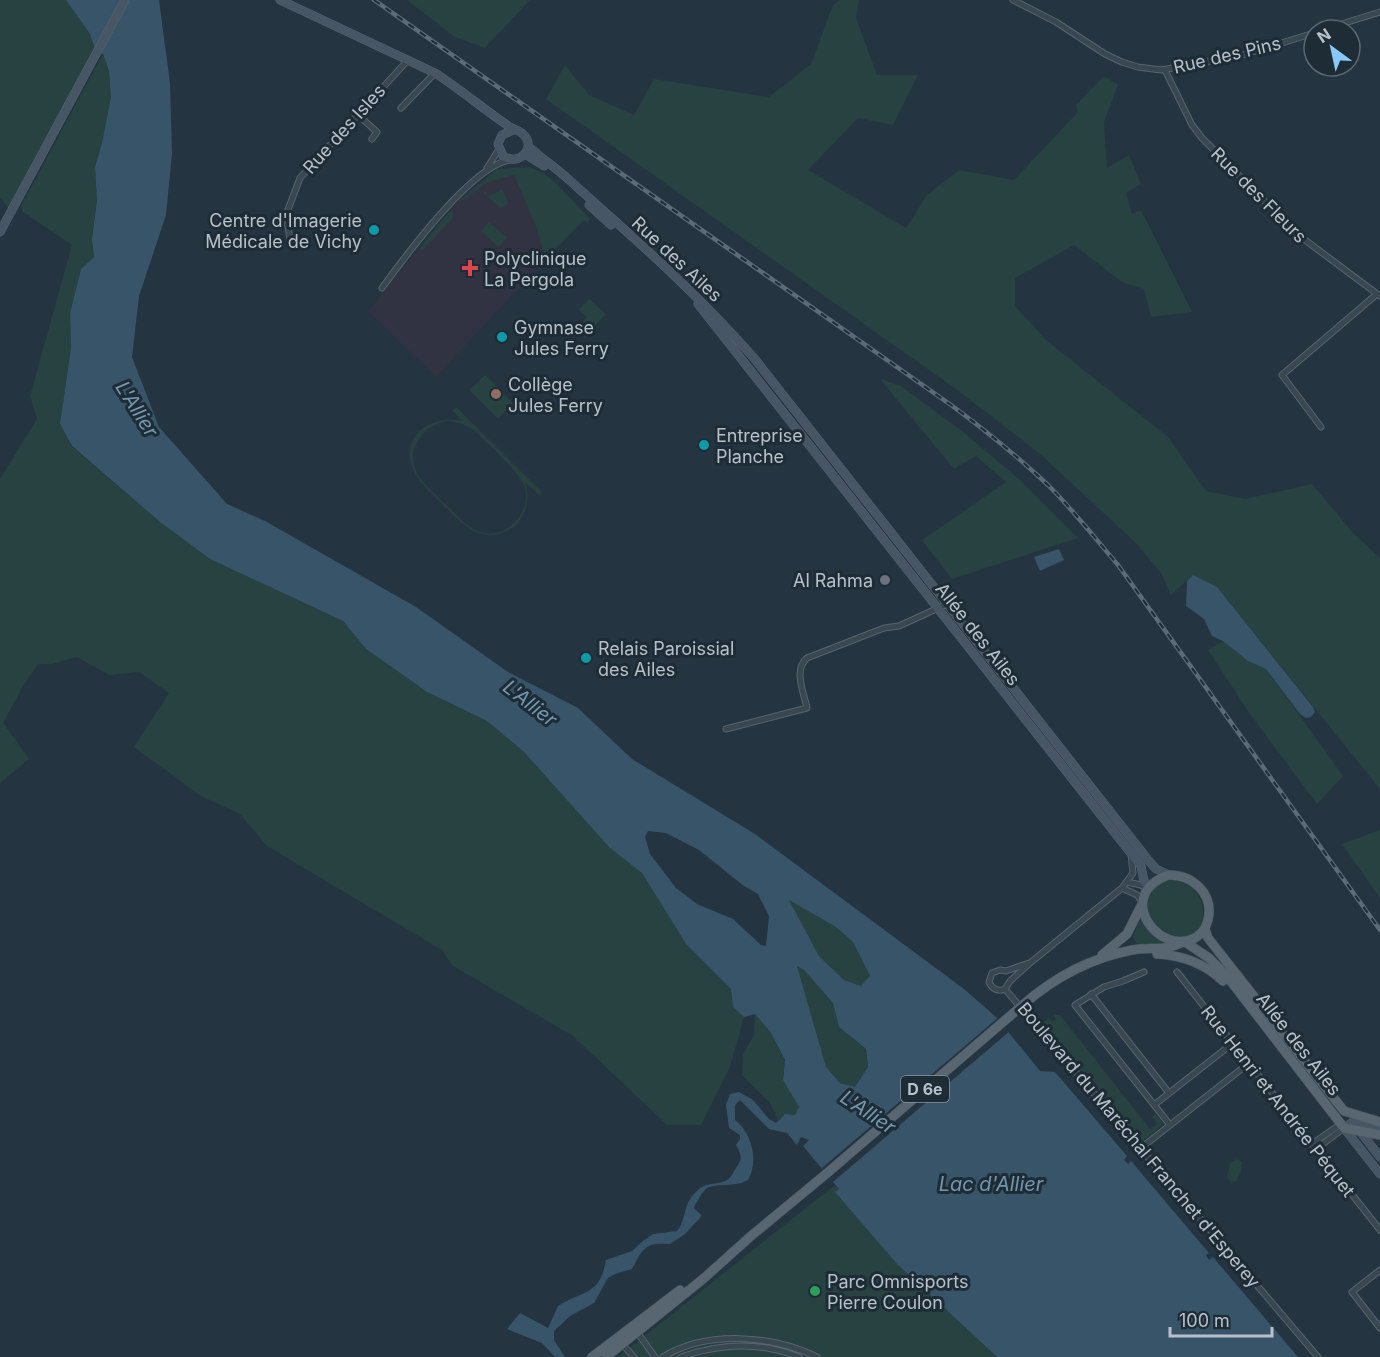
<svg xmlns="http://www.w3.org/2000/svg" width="1380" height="1357" viewBox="0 0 1380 1357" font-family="Inter,sans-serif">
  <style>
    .medical { fill: #313242 }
    .green { fill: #274241; fill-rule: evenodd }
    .water { fill: #385469; fill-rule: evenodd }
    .pier { fill: #243541 }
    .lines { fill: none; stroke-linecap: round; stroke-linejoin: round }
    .street-casing { stroke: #57646e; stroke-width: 7 }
    .secondary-casing { stroke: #57646e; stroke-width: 9 }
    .primary-casing { stroke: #43505a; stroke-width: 10 }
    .street { stroke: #394751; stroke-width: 5 }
    .secondary { stroke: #475664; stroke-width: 8 }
    .primary { stroke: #576671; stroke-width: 9 }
    .rail-casing { stroke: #5b6b78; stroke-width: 4.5 }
    .rail { stroke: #1e2c36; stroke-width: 2; stroke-dasharray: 7; stroke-linecap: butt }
    .primary-bridge-casing { stroke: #43505a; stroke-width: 10; stroke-linecap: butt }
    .primary-bridge { stroke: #576671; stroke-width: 9 }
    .culture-dot { fill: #0f9aa8; stroke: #1e2c36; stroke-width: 2 }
    .health-dot { fill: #e0444e; stroke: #1e2c36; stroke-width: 2 }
    .education-dot { fill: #8d6e63; stroke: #1e2c36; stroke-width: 2 }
    .worship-dot { fill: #6b7280; stroke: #1e2c36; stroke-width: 2 }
    .leisure-dot { fill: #2e9e5b; stroke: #1e2c36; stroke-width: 2 }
    .labels { text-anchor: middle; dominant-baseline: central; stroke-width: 6; stroke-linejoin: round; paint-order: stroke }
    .shield { fill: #1e2c36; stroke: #88949e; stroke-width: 1.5 }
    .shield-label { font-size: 16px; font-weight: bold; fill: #b6c1cb }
    .street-label { font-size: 18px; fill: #b6c1cb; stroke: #1e2c36 }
    .poi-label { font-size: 18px; fill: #b6c1cb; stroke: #1e2c36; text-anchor: start }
    .water-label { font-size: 20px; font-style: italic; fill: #7497af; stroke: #1e2c36 }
  </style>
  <rect width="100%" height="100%" fill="#243541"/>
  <path class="medical" d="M526 166 543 173 556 183 590 219 588 223 584 220 574 229 436 377 368 311 460 199 497 169Z"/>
  <path class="green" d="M0 0H66L90 34 95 49 9 208 0 198Z
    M407 0H530L485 48 455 37Z
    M840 0H859L856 18 877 75H918L893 125 858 118 808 170 906 228 927 195 959 170 1014 180 1078 112 1076 105 1104 76 1118 85 1104 122 1107 168 1129 155 1141 184 1126 193 1132 214 1141 210 1192 312 1151 317 1144 289 1122 282 1074 245 1015 278V306L1047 341 1167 436 1206 491 1245 499 1312 484 1354 534 1380 558V789L1217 587 1193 575 1171 595 1161 573 1136 543 1039 453 956 389 546 99 565 65 589 95 634 115 654 79 769 97 811 64 833 5Z
    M103 54 109 71 111 97 102 143 95 167 97 200 92 239 94 257 81 269 70 313 71 348 60 424 71 446 160 522 210 559 343 621 366 649 427 692 487 721 524 752 611 848 642 873 686 944 731 989 733 1007 744 1017 730 1067 701 1125H667L573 1036 453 966 442 950 267 846 240 814 201 796 134 747 169 693 139 672 109 675 77 657 52 664H38L23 686 3 723 29 759 0 783V479L37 419 30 396 72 245 22 211 21 206Z
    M529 167 543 173 556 183 590 219 588 223 584 220 546 259 535 224 514 175 488 182 462 201 460 200 497 169Z
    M500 185 509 203 500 208 483 192 486 191 488 196 502 190Z
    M453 212V218L423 250 419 249 448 213Z
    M489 222 507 238 498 247 481 231Z
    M589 299 606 314 586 335 578 327 587 317 579 310Z
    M485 375 513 403 498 419 469 390Z
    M880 379 901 386 963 432 1020 480 1078 538 952 579 922 540 1006 482 976 456 954 469Z
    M456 407 542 492 539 495 526 483C529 501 527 517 512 528 482 549 459 520 439 501 430 491 418 482 413 469 399 436 432 414 462 421L452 410ZM447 421C455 422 462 423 469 427 480 434 518 472 523 483 532 504 518 528 496 533 473 537 458 516 443 502 435 494 424 485 418 475 404 450 422 426 447 421Z
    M1223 641 1248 661 1266 669 1343 776 1317 804 1250 714 1208 650Z
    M1380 830V898L1342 844Z
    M1165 881C1187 878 1205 894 1203 916 1199 963 1123 920 1153 889 1156 886 1162 884 1165 881Z
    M788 899 836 927 853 942 870 976 861 987 844 980 819 956Z
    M1141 917 1152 934 1168 943 1140 945 1136 943 1133 936Z
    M797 966 804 970 833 1003 839 1027 865 1049 868 1067 855 1087 840 1083 826 1067Z
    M755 1014 771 1033 785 1061 783 1080 799 1107 795 1115 785 1114 778 1120 770 1103 742 1075 743 1055 754 1035Z
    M1054 1015H1060L1150 1129 1157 1124 1152 1117 1155 1114 1162 1122 1161 1126 1143 1141 1141 1140 1040 1025 1049 1018 1052 1022 1056 1019Z
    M1237 1159 1242 1162 1241 1172 1236 1181 1232 1182 1227 1178 1230 1163Z
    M835 1185 840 1190 836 1192 897 1264 997 1357H618Z"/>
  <path class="water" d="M66 0H159L170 83 172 154 166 215 139 296 132 357 159 427 227 504 265 521 416 607 508 672 578 708 632 759 755 834 964 989 996 1017 1040 1071 1055 1072 1127 1156 1124 1160 1128 1164 1131 1161 1209 1253 1206 1255 1209 1260 1213 1257 1298 1357H997L897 1264 835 1192 839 1189 803 1146 809 1140 801 1137 797 1145 787 1133 769 1129 740 1100 735 1105V1120C752 1133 759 1161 748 1180 735 1188 715 1182 706 1189 701 1193 698 1201 695 1205L694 1208 701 1215 700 1218 685 1234 670 1244C645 1242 643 1248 632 1269L615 1274 608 1278 594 1303 570 1316 554 1331V1340L565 1357H555L542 1343 507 1329 520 1313 548 1328 558 1306C583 1290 600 1296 606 1260L632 1251 643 1241 653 1234 677 1231C687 1219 682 1206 695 1193 706 1181 712 1186 725 1181 730 1179 732 1175 734 1171 742 1159 743 1157 736 1145L740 1139V1135L729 1128 726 1105 730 1094 739 1092 753 1100 769 1119 776 1123 785 1114 795 1115 799 1107 783 1080 785 1060 771 1033 755 1014 744 1017 733 1007 731 989 686 944 642 873 610 848 524 752 487 721 427 692 366 649 343 621 210 559 160 522 72 446 60 424 71 348 70 313 81 269 94 257 92 239 97 200 95 167 102 143 111 97 109 71 103 54 95 49 90 34ZM648 831 666 833 699 850 744 886 758 894 769 916 766 946 761 945 733 919 697 904 676 888 650 854 645 837ZM789 900 836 927 853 942 870 976 861 986 844 980 819 956ZM797 966 804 970 833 1003 839 1027 866 1049 868 1067 855 1087 840 1083 826 1067Z
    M1059 549 1064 560 1040 571 1034 557Z
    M1193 575 1217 587 1313 707 1315 712 1311 717 1306 718 1300 714 1266 669 1248 661 1223 641 1212 636 1204 619 1186 606 1187 581Z"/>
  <path class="pier" d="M1000 1016 1011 1030 833 1182 822 1168Z"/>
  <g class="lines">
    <g class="street-casing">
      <path id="street" d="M1013 0 1056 22 1105 54 1122 62 1138 67 1161 70 1236 57 1314 33
        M1322 30 1380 12
        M1165 70 1192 125 1202 138 1297 234 1380 296
        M401 108 435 73
        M358 115 377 132 372 139
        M487 168 499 149
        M290 239 286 215 300 178 407 61
        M382 288C406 255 470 168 509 160
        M1321 427 1282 375 1377 294
        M726 729 807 708C804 693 793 670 807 658L884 628 899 626 947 604
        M1127 882 1141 885 1147 889
        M1122 888 1137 895 1142 902
        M1006 971 1000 970 992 973 989 982C992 989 998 992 1005 989L1010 981 1030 963 1122 888 1133 873 1131 854
        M1006 971 1029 963
        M1144 972 1123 981 1104 987 1075 1005 1170 1125
        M1177 972 1380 1230
        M1005 989 1318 1357
        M1091 994 1169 1093
        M1154 1105 1233 1043
        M1312 1144 1342 1123
        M1141 1148 1249 1063
        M1316 1149 1344 1128
        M1380 1270 1352 1292 1380 1328
        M637 1332 655 1357
        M622 1344 634 1357
        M663 1357C707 1330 772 1335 817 1357
        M681 1357C720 1343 761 1342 799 1357"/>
    </g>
    <g class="secondary-casing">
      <path id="secondary" d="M280 0 435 73C460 89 482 108 507 125 512 129 519 130 523 134 537 147 520 167 503 156L498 144 502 135 513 130
        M528 146C541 158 555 167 567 178 632 236 697 293 754 358L1149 861 1156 869 1169 875
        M525 154 544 166
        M589 205 611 225
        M0 232 125 0
        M698 304 1141 866 1144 881 1148 886
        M1380 1128 1353 1122 1344 1128 1380 1174
        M1359 1130 1380 1157"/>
    </g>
    <g class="primary-casing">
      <path id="primary" d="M1169 875C1193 875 1214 894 1208 920 1206 928 1202 934 1195 938 1158 957 1113 894 1169 875Z
        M1205 929 1208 938 1344 1111 1380 1122
        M1185 942 1209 958 1226 975 1344 1128 1380 1135
        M1157 954C1182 955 1205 964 1223 981
        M1102 955 1127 934 1142 904
        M1024 1004C1055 977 1091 958 1132 950 1150 947 1166 951 1183 942
        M592 1357 680 1290
        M606 1357 703 1279 751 1236 826 1174"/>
    </g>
    <use href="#street" class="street"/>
    <use href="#secondary" class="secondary"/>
    <use href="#primary" class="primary"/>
    <g class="rail-casing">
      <path id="rail" d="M374 0 951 405C985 430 1017 456 1048 485 1073 510 1095 538 1118 565L1380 930"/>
    </g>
    <use href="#rail" class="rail"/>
    <g class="primary-bridge-casing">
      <path id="primary-bridge" d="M826 1174 1024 1004"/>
    </g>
    <use href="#primary-bridge" class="primary-bridge"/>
  </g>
  <g class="culture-dot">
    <circle cx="374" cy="230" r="6"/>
    <circle cx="502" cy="337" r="6"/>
    <circle cx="704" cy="445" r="6"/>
    <circle cx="586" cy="658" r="6"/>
  </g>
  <path class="health-dot" d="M467 259h6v6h6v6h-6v6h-6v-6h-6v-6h6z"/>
  <circle class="education-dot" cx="496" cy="394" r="6"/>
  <circle class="worship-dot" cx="885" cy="580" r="6"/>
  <circle class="leisure-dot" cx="815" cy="1291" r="6"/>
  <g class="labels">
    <rect class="shield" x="901" y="1076" width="48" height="26" rx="4.5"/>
    <g class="shield-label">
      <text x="925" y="1089">D 6e</text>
    </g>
    <g class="street-label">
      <text transform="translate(1227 55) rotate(-13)">Rue des Pins</text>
      <text transform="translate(344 129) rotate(-48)">Rue des Isles</text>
      <text transform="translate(1259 195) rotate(45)">Rue des Fleurs</text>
      <text transform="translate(677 259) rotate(43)">Rue des Ailes</text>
      <text transform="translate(978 634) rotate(52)">Allée des Ailes</text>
      <text transform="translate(1299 1044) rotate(52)">Allée des Ailes</text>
      <text transform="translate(1278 1101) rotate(52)">Rue Henri et Andrée Péquet</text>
      <text transform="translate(1139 1145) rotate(50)">Boulevard du Maréchal Franchet d'Esperey</text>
    </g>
    <g class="poi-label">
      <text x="362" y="220" text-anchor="end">Centre d'Imagerie<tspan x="362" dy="21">Médicale de Vichy</tspan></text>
      <text x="484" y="258">Polyclinique<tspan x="484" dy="21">La Pergola</tspan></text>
      <text x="514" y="327">Gymnase<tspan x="514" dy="21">Jules Ferry</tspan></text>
      <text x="508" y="384">Collège<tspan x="508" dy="21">Jules Ferry</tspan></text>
      <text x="716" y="435">Entreprise<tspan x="716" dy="21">Planche</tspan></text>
      <text x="873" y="580" text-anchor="end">Al Rahma</text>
      <text x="598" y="648">Relais Paroissial<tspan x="598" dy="21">des Ailes</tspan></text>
      <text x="827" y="1281">Parc Omnisports<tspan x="827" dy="21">Pierre Coulon</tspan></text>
    </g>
    <g class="water-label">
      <text transform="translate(137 409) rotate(58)">L'Allier</text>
      <text transform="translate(530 703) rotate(38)">L'Allier</text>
      <text transform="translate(868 1112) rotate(34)">L'Allier</text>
      <text x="991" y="1184">Lac d'Allier</text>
    </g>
  </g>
  <g transform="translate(1332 48) rotate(327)"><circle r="28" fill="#1e2c36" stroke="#5b6872" stroke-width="1.5"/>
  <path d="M0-4.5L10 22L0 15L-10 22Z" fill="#8ac8fc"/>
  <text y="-9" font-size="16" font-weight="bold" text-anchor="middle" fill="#b6c1cb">N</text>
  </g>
  <path d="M1170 1327v9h102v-9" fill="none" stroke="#b6c1cb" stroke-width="3"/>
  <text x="1179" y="1327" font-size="18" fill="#b6c1cb" stroke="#1e2c36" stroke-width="4.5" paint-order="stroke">100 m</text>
</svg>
